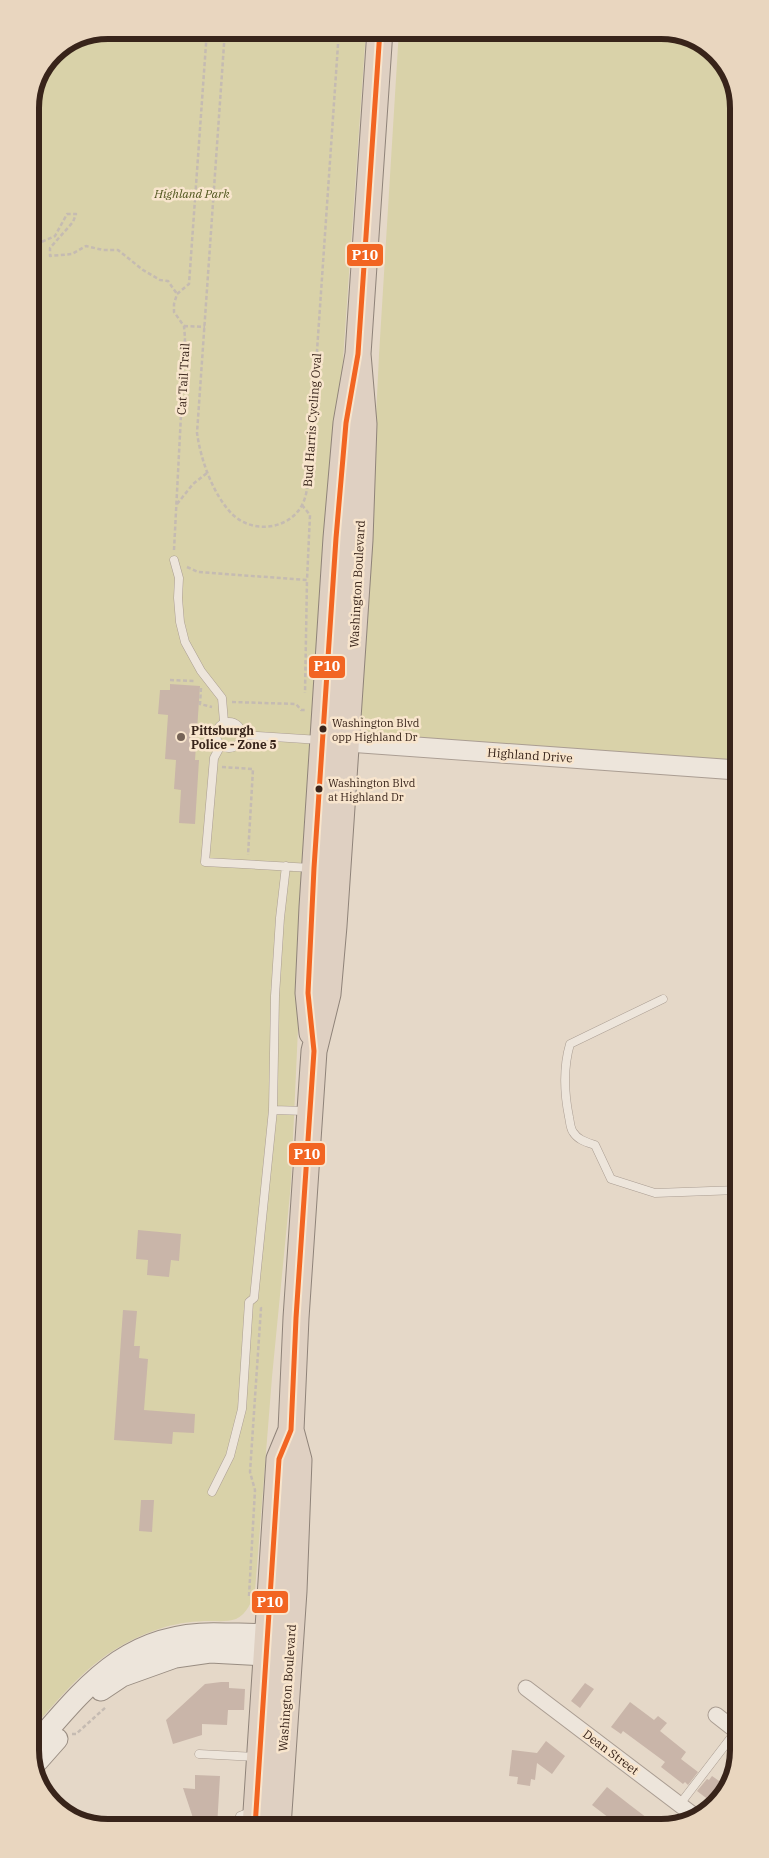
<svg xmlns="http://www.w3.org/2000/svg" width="769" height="1858" viewBox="0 0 769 1858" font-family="'IBM Plex Serif',serif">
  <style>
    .green { fill: #d9d2a9 }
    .building { fill: #c9b5a9 }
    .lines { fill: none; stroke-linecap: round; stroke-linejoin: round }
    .service-casing { stroke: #aa9d92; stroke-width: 9 }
    .minor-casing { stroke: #aa9d92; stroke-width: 17 }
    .tertiary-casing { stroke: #aa9d92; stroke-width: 21 }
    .secondary-casing { stroke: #998d82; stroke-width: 23 }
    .trunk-casing { stroke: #8f8379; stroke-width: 27 }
    .path { stroke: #c5bbb2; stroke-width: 2.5; stroke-dasharray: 4 2.5; stroke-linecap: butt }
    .service { stroke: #ede5db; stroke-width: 8 }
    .minor { stroke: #ede5db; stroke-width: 15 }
    .tertiary { stroke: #ede5db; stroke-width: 19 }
    .secondary { stroke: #ede5db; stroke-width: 21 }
    .trunk { stroke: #dfd0c2; stroke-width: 25 }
    .bus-1-casing { stroke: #f8e5cd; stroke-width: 9 }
    .bus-1 { stroke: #f26522; stroke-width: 5 }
    .bus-dot { fill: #38241a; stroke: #f8e5cd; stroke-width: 2 }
    .poi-dot { fill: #756357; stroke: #f8e5cd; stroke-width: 2 }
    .labels { text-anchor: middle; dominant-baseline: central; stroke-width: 5; stroke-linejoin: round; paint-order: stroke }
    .bus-label { font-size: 11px; fill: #38241a; stroke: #f8e5cd; text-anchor: start }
    .park-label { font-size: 12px; font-style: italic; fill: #51571f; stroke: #f8e5cd }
    .street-label { font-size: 12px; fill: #38241a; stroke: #f8e5cd }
    .poi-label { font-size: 12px; font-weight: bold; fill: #38241a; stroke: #f8e5cd; text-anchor: start }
    .rim { fill: none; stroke: #38241a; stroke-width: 6 }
    .line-badge { stroke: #f8e5cd; stroke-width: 2 }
    .badge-label { font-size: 14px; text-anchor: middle; font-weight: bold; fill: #fff }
  </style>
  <rect width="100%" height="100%" fill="#e5d8c8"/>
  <path class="green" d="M108 30H366L301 962 291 1183 272 1377 255 1591C252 1601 247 1614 236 1619 228 1622 218 1621 210 1621 195 1621 179 1623 165 1627 103 1646 75 1680 34 1727L30 103 53 53Z
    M399 30H666L709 46 735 83 737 760 376 736 363 729 361 724 379 355Z"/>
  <path class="building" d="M170 684 200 686 195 760H199L195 824 179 823 181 790 174 789 176 760 165 759 168 715 158 714 160 690H170Z
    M138 1230 181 1234 179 1261 171 1260 169 1277 147 1275 148 1260 136 1259Z
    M123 1310 137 1311 134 1346H140L139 1358 148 1359 144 1410 195 1414 194 1433 173 1432 172 1444 114 1440Z
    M141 1500H154L152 1532 139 1531Z
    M221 1682H229V1688L245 1689 244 1710H228L227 1725 202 1724V1735L173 1744 166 1720 205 1684Z
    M585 1683 594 1689 580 1708 571 1701Z
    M630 1702 654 1720 658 1716 667 1723 660 1731 686 1752 681 1759 698 1772 688 1785 685 1782 683 1784 661 1767 665 1762 623 1731 621 1734 611 1727Z
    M546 1741 565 1756 552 1774 537 1763 535 1780 531 1779 530 1786 517 1784 518 1777 509 1776 512 1750 537 1753Z
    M195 1775 220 1776 217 1827H196L183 1788 195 1789Z
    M712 1776 722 1783 720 1786 726 1790 723 1797 714 1804 697 1791 707 1779 709 1780Z
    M607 1787 630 1805 655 1824H617L592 1805Z"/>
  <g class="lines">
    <g class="service-casing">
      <path id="service" d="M174 560 179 578 178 598 180 622 185 642 201 671 222 698 224 722
        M216 735a13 13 0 1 1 26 0a13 13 0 1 1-26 0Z
        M242 735 320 740
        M221 745 214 758 205 862 312 868
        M663 999 570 1044C563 1068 564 1092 569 1117 570 1121 570 1128 573 1132 578 1140 586 1142 595 1145L611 1179 655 1193 738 1190
        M273 1110 306 1111
        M212 1492 230 1456 242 1409 249 1302 254 1298 273 1110 275 996 280 918 286 866
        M199 1754 257 1757
        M680 1804 736 1731
        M237 1827 240 1816 245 1814 252 1815"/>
    </g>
    <g class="minor-casing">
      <path id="minor" d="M526 1688 696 1817
        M716 1715 739 1733"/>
    </g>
    <g class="tertiary-casing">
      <path id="tertiary" d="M334 741 737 770"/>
    </g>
    <g class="secondary-casing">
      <path id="secondary" d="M101 1690 122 1676 175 1657 210 1652 266 1655 281 1650
        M34 1746C90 1681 131 1629 225 1634 239 1634 254 1633 267 1636 272 1637 277 1640 281 1642
        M34 1765 57 1739"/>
    </g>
    <g class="trunk-casing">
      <path id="trunk" d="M312 1033 308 993 312 907 336 538 346 423 358 354 380 30
        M255 1827 279 1459 291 1430
        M278 1827 294 1591 299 1460 291 1430 296 1318 314 1051 328 994 334 926 360 540 364 424 358 354"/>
    </g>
    <path class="path" d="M225 30 197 433C201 461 213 494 232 514 252 534 289 530 302 505 306 498 307 489 308 482L339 30
      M30 247 55 236 67 214H76L73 222 50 248V256L72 254 86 246 103 250H118L143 270 160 280 168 281 177 294
      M184 326 205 327
      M177 504 193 484 207 473
      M302 505 310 515 307 580
      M174 550 185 338 184 326 174 312V304L177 294 189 284 207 30
      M187 567 198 572 307 580 305 693
      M170 680 195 681
      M201 688 200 704 212 707
      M232 702 296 704 301 710H306
      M222 767 253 769 248 855
      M249 1596 255 1490 250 1472 261 1308 260 1306
      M72 1734H76L106 1707"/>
    <use href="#service" class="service"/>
    <use href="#minor" class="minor"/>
    <use href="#tertiary" class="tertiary"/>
    <use href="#secondary" class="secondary"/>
    <use href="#trunk" class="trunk"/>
    <g class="bus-1-casing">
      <path id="bus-1" d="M255 1827 279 1459 291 1430 296 1318 314 1051 308 993 314 868 336 538 346 423 358 354 380 30"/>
    </g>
    <use href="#bus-1" class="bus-1"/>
  </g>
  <g class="bus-dot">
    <circle cx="323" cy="729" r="4.5"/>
    <circle cx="319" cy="789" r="4.5"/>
  </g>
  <circle class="poi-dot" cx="181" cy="737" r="5"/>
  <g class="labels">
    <g class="bus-label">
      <text x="332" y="723">Washington Blvd<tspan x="332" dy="14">opp Highland Dr</tspan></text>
      <text x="328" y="783">Washington Blvd<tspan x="328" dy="14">at Highland Dr</tspan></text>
    </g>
    <g class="park-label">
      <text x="192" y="193">Highland Park</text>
    </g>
    <g class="street-label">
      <text transform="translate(183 379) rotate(-87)">Cat Tail Trail</text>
      <text transform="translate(312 420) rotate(-86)">Bud Harris Cycling Oval</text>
      <text transform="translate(357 584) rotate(-87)">Washington Boulevard</text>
      <text transform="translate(530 755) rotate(4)">Highland Drive</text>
      <text transform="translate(287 1688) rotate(-86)">Washington Boulevard</text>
      <text transform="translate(611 1752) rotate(37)">Dean Street</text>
    </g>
    <g class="poi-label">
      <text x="191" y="730">Pittsburgh<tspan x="191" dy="14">Police - Zone 5</tspan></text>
    </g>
  </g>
  <path d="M0 0H769V1858H0ZM108 39H661A69 69 0 0 1 730 108V1750A69 69 0 0 1 661 1819H108A69 69 0 0 1 39 1750V108A69 69 0 0 1 108 39Z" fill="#e9d6bf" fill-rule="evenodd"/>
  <path class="rim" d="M108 39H661A69 69 0 0 1 730 108V1750A69 69 0 0 1 661 1819H108A69 69 0 0 1 39 1750V108A69 69 0 0 1 108 39Z"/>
  <g class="line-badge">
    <rect x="346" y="243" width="38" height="24" rx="5" fill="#f26522"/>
    <rect x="308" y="655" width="38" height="24" rx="5" fill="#f26522"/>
    <rect x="288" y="1142" width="38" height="24" rx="5" fill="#f26522"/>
    <rect x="251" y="1590" width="38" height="24" rx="5" fill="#f26522"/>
  </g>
  <g class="badge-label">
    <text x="365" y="260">P10</text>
    <text x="327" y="671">P10</text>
    <text x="307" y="1159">P10</text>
    <text x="270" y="1607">P10</text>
  </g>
</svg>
